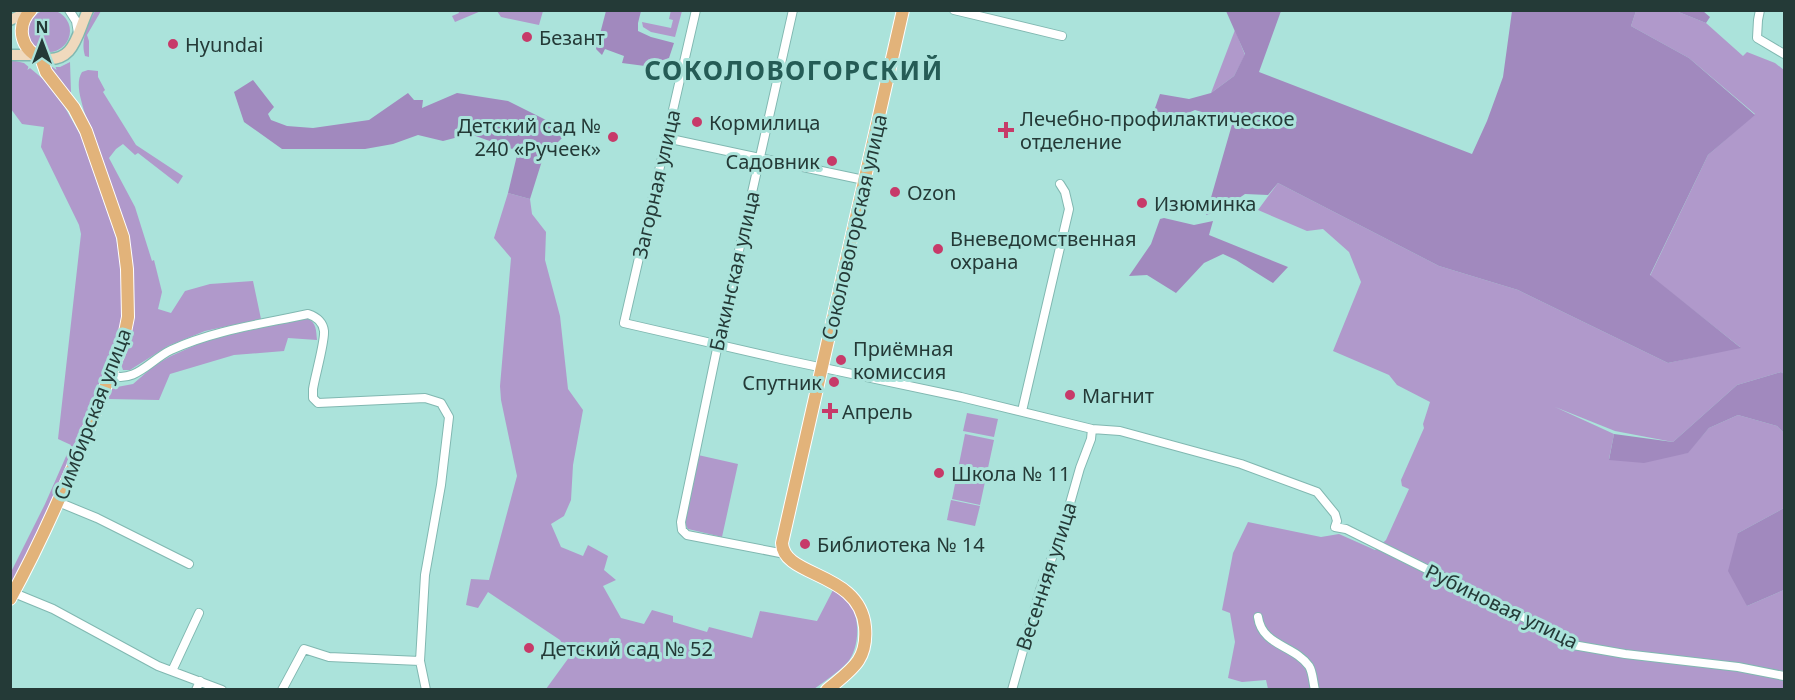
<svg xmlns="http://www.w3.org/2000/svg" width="1795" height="700" viewBox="0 0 1795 700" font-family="'Noto Sans',sans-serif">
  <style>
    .green { fill: #b099cb }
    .forest { fill: #a189be }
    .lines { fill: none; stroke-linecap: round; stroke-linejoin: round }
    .street-casing { stroke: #81b8b1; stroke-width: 10 }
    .secondary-casing { stroke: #81b8b1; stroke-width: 13 }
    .primary-casing { stroke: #fff; stroke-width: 14 }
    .street { stroke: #fff; stroke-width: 8 }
    .secondary { stroke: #f0d9bd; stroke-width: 10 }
    .primary { stroke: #e2b37a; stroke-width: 12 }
    .poi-dot { fill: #c73a69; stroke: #abe3db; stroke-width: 2 }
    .labels { text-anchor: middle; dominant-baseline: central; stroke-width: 6; stroke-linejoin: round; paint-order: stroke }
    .poi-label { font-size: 20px; fill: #243a37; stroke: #abe3db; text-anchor: start }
    .street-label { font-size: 20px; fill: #243a37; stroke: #abe3db }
    .district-label { font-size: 26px; font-weight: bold; letter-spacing: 1.5px; fill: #255c56; stroke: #abe3db }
  </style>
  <rect width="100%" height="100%" fill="#abe3db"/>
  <path class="green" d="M671 10 682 11 675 37 651 32 643 27 642 22 671 28 673 20 669 19Z
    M28 31a21 21 0 1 1 42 0a21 21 0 1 1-42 0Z
    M95 11H101L87 35 89 41V57L85 56C80 40 88 24 95 11Z
    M458 11V10L481 11 455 22 452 16 459 13Z
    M497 11H543L539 25 501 17Z
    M1636 11H1676L1706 23 1743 56 1747 52 1775 63 1784 70V374L1781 372 1737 385 1673 442 1615 431 1555 407 1614 434 1609 459 1687 453 1709 428 1738 415 1777 426 1784 433V508L1738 533 1747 606 1784 590V689H1268L1266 680 1242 682 1228 678 1235 642 1230 613 1222 610 1233 553 1248 522 1321 537 1339 534 1375 550 1386 540 1409 489 1402 486 1401 480 1424 428 1423 424 1430 402 1397 385 1389 375 1333 351 1361 282 1349 252 1323 229 1307 231 1258 210 1278 183 1439 266 1518 290 1668 363 1740 347 1650 276 1708 155 1755 114 1689 58 1631 26Z
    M1235 30 1245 55 1234 76 1211 93Z
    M11 60 24 63 43 79 64 106 81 136 116 237 121 267 122 317 118 339 46 518 11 588V572L45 504 71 445 58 439 81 234 79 225 41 147 44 127 22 124 11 109Z
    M70 62 71 92 70 93 51 67H60Z
    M88 70 98 71V77L105 90 103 92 136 145 183 176 178 184 138 153 135 155 123 144 116 149 109 158 135 207 152 261 154 260 162 292 158 309 171 313 185 291 210 284 253 281 261 319 205 331 168 346 130 370H123L121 364 129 342 134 316 133 268 128 236 84 111C81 99 75 83 82 72Z
    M508 193 530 199 532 214 546 232 545 260 560 316 568 389 583 410 573 465 571 500 564 516 551 524 561 547 583 556 588 545 608 556 604 570 616 580 603 586 621 618 644 624 652 610 673 616V622L707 632 709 627 752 638 760 611 817 621 833 590C838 593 844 597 848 601 861 616 860 648 847 663 837 673 825 681 814 689H546L570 656 560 640 488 592 478 608 466 605 471 579 489 580 517 476 501 400 500 386 511 258 494 238Z
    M307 318C317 323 316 331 317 340L288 338 284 351 234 355 170 374 159 400 108 399 111 389 117 387 133 384 155 365 171 356 209 339Z
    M967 413 998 419 994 437 963 431Z
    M965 434 994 440 980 505 952 499Z
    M698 455 738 464 722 537 688 529 684 522Z
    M951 500 980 506 975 526 947 520Z"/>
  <path class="forest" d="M606 11H641L638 23V31L651 37 674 43 669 58 645 66 622 63 624 56 605 49 602 55 596 49Z
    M1226 11H1281L1259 72 1472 154 1487 121 1503 77 1512 11H1636L1631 26 1689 58 1755 115 1708 155 1650 275 1741 348 1668 363 1518 290 1439 266 1278 183 1268 195 1245 194 1223 209 1206 215 1233 121 1195 110 1181 116 1154 111 1160 94 1189 99 1211 93 1234 76 1245 54Z
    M1676 11H1703L1710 17 1706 23Z
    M253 80 274 107 268 114 271 120 287 126 313 128 369 120 408 93 414 100H423L422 108 457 93 508 101 562 128 570 130 558 142V152L546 148 530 199 508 193 518 151 470 134 443 141 418 135 393 144 365 149H282L244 122 234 92Z
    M1164 218 1194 225 1213 221 1209 235 1288 267 1273 283 1236 260 1223 254 1204 263 1176 293 1147 275 1129 276 1151 244 1160 219Z
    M1781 372 1784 374V433L1777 426 1738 415 1709 428 1688 453 1644 463 1609 460 1614 434 1673 442 1737 385Z
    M1784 508V590L1747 606 1728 571 1738 533Z"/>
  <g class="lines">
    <g class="street-casing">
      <path id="street" d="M69 10 76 21 78 33
        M696 10 624 323 781 359 961 397 1092 429 1120 431 1241 464 1317 492 1335 514 1337 521 1335 527 1346 529 1547 629 1562 635 1573 645 1625 654 1738 667 1784 676
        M954 10 1062 36
        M1760 10 1758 20 1757 38 1784 54
        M666 138 864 180
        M110 375C135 384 150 360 171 350 214 330 262 324 308 314 317 317 323 322 324 331 325 342 315 376 313 389V398L318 403 425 398 441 403 449 417 441 485 425 575 420 661 426 690
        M1022 411 1069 209 1065 192 1060 184
        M58 502 97 518 189 564
        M785 554 687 535 682 530 681 522 718 344 793 10
        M14 593 53 609 158 666 222 690
        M1258 617C1262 646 1294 645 1309 666 1313 672 1313 683 1315 690
        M172 671 199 613
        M196 690 200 681
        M282 690 304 649 329 657 420 661
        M1012 690 1040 590 1063 528 1080 468 1091 439 1092 429"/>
    </g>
    <g class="secondary-casing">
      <path id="secondary" d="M10 20 29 12
        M10 55H35
        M41 58C75 65 77 33 88 10"/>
    </g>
    <g class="primary-casing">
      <path id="primary" d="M10 599C55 517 89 429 123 342L128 317 127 269 123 237 86 131 74 108 46 72 41 58C21 49 15 27 31 10
        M827 690C851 670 868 661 865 627 860 571 783 578 782 543L903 10"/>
    </g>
    <use href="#street" class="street"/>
    <use href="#secondary" class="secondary"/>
    <use href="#primary" class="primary"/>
  </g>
  <g class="poi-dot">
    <circle cx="527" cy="37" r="6"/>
    <circle cx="173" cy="44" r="6"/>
    <circle cx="697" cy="122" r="6"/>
    <path d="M1003 121h6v6h6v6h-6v6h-6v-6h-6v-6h6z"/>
    <circle cx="613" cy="137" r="6"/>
    <circle cx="832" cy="161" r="6"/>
    <circle cx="895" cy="192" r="6"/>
    <circle cx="1142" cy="203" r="6"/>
    <circle cx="938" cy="249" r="6"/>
    <circle cx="841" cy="360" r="6"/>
    <circle cx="834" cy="382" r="6"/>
    <circle cx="1070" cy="395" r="6"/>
    <path d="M827 402h6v6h6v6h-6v6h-6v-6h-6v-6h6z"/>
    <circle cx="939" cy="473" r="6"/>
    <circle cx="805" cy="544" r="6"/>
    <circle cx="529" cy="648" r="6"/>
  </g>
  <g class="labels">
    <g class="poi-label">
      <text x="539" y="37">Безант</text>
      <text x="185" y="44">Hyundai</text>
      <text x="1020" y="118">Лечебно-профилактическое<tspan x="1020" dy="23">отделение</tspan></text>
      <text x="709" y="122">Кормилица</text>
      <text x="601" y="125" text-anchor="end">Детский сад №<tspan x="601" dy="23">240 «Ручеек»</tspan></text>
      <text x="820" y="161" text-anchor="end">Садовник</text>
      <text x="907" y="192">Ozon</text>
      <text x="1154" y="203">Изюминка</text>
      <text x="950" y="238">Вневедомственная<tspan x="950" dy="23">охрана</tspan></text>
      <text x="853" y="348">Приёмная<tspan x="853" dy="23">комиссия</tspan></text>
      <text x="822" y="382" text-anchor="end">Спутник</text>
      <text x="1082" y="395">Магнит</text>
      <text x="842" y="411">Апрель</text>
      <text x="951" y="473">Школа № 11</text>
      <text x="817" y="544">Библиотека № 14</text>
      <text x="541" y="648">Детский сад № 52</text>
    </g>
    <g class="street-label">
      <text transform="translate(656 184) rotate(-77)">Загорная улица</text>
      <text transform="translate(854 227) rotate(-77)">Соколовогорская улица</text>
      <text transform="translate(734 271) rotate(-77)">Бакинская улица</text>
      <text transform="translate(92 414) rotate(-69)">Симбирская улица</text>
      <text transform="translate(1046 576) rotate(-72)">Весенняя улица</text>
      <text transform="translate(1502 606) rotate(26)">Рубиновая улица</text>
    </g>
    <g class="district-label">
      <text x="794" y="70">СОКОЛОВОГОРСКИЙ</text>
    </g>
  </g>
  <rect width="1795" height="700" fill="none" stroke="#243a37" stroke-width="24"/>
  <g transform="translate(42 42)" stroke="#abe3db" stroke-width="4.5" paint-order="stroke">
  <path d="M0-4.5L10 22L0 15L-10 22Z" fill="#243a37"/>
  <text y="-9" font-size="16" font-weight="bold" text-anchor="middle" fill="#243a37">N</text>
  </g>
</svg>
